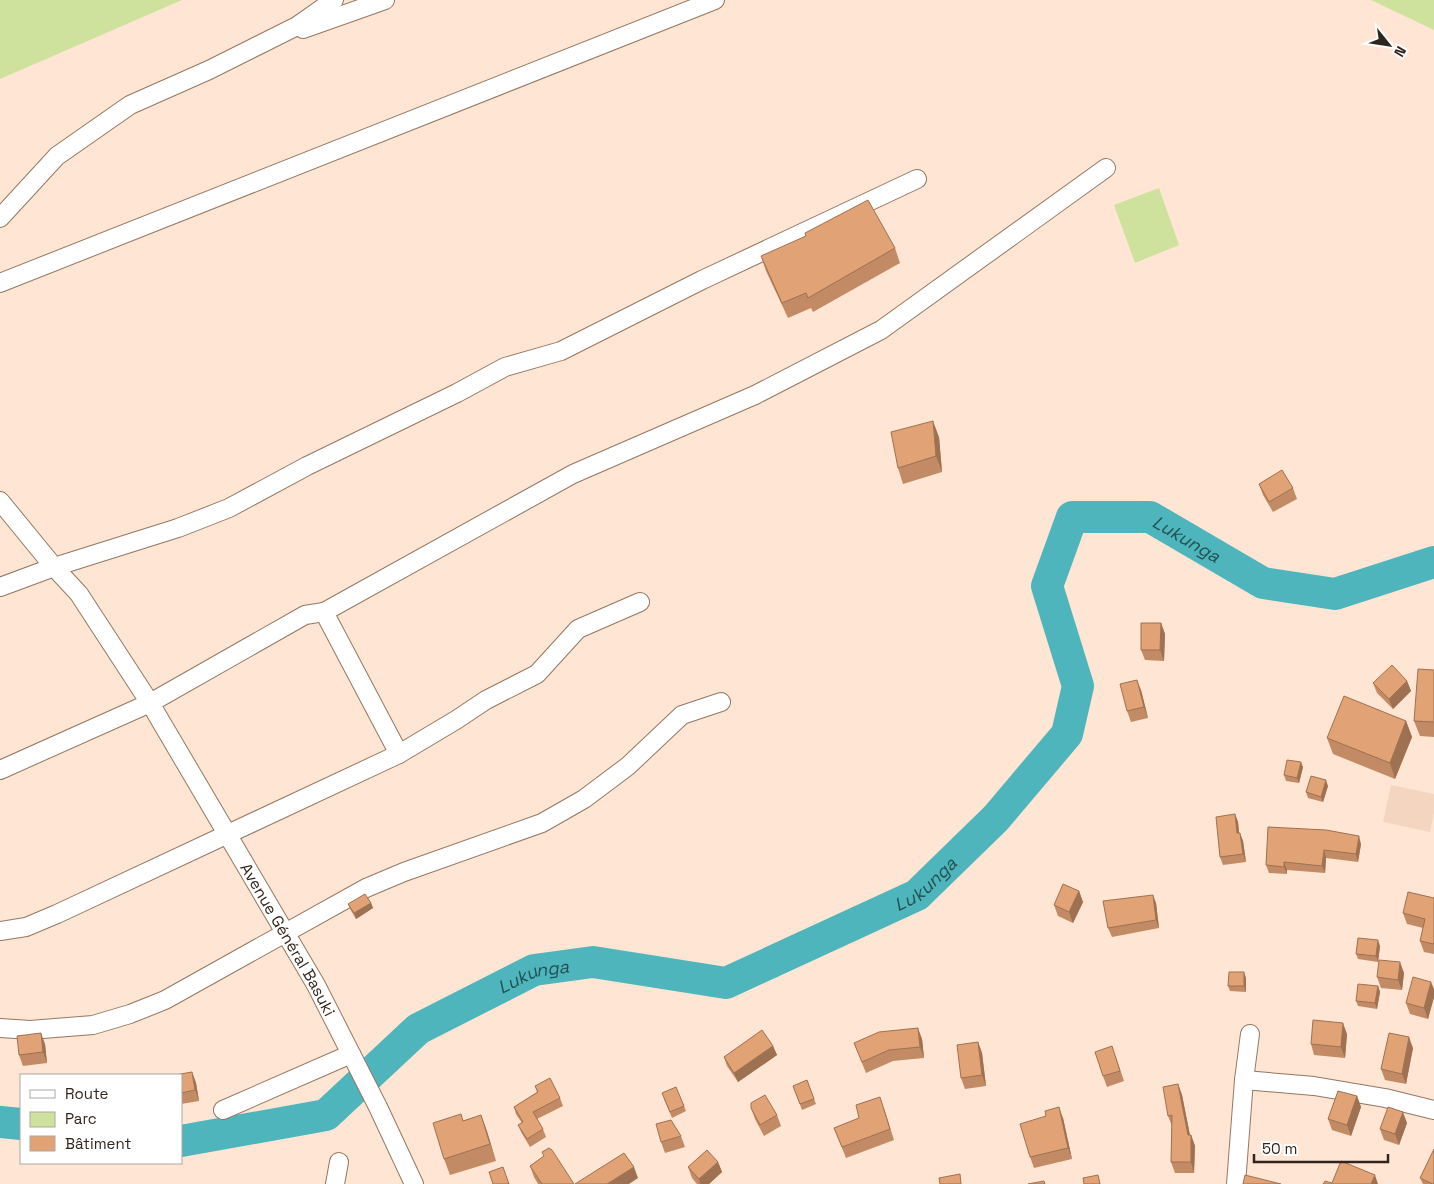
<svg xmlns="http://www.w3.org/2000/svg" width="1434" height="1184" viewBox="0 0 1434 1184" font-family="'Space Grotesk',sans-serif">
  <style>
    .built { fill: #f3d5c0 }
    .green { fill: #cee29e }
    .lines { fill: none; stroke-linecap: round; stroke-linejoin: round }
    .river { stroke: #4db5bb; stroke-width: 32 }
    .street-casing { stroke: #937763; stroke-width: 20 }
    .street { stroke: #fff; stroke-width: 18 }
    .wall { fill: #c28b65 }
    .shaded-wall { fill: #9e7152 }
    .building { fill: #e1a275; stroke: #9e7152 }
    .labels { text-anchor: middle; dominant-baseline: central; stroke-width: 4; stroke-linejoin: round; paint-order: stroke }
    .street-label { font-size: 16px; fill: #30241c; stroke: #fff }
    .water-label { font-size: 18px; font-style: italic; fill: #225053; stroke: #fff }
  </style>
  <rect width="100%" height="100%" fill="#ffe5d3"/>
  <path class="built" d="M1391 785 1434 794V812L1430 832 1383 822Z"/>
  <path class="green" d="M0 0H182L0 79Z
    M1371 0H1434V30Z
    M1159 188 1179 245 1135 263 1114 205Z"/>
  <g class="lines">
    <g class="river">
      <path d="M0 1122 21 1124"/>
      <path id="s1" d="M181 1141 326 1115 418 1029 534 970 593 962 726 983 917 895 996 818 1067 734 1078 686 1047 586 1072 517H1150L1263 583 1335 594 1434 562"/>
    </g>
    <g class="street-casing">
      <g id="street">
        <path d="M303 29 385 0"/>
        <path d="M0 218 57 156 130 105 209 70 297 26 334 0"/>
        <path d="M0 283 715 0"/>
        <path id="s2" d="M0 501 54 567 79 594 150 703 316 985 378 1107 414 1184"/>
        <path d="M0 587 54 567 178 528 229 508 307 466 457 393 505 367 561 351 702 280 917 179"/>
        <path d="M324 612 399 754"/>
        <path d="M0 770 150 703 305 615 324 612 573 474 755 395 881 330 1106 168"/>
        <path d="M0 931 26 927 57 914 399 754 456 720 486 700 537 674 578 629 640 602"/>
        <path d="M0 1028 30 1030 93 1025 130 1014 165 1000 366 888 404 872 542 823 584 799 628 766 682 715 721 702"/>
        <path d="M1244 1080 1314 1086 1385 1098 1434 1110"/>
        <path d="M223 1110 351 1054"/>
        <path d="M335 1184 339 1162"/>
        <path d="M1236 1184 1244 1080 1250 1034"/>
      </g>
    </g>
    <use href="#street" class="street"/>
  </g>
  <path class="wall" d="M895 248 900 263 813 312 811 308 788 318 766 271 761 256Z
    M939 437 942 472 903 484 898 468Z
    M1259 484 1293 488 1297 499 1273 512 1263 495Z
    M1161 623 1165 634 1164 661 1145 660 1141 650Z
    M1434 670V737L1420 736 1414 721Z
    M1407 681 1411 691 1393 709 1377 693 1373 683Z
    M1141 690 1148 718 1131 722 1127 711Z
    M1406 721 1412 737 1395 779 1333 754 1327 738Z
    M1303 767 1299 783 1286 781 1284 775Z
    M1328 786 1323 802 1308 798 1306 792Z
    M1235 814 1238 822 1239 833 1243 841 1246 862 1223 865 1220 857Z
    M1268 827 1361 844 1358 862 1326 858 1325 873 1287 870V874L1269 873 1266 865Z
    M1079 891 1083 902 1073 923 1058 916 1054 905Z
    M1434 898V954L1424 952 1420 941 1423 928 1407 924 1403 913Z
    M371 903 373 908 356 919 350 909 348 904Z
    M1156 903 1159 928 1112 937 1108 928Z
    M1380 946 1378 962 1358 959 1356 954Z
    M1404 973 1402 990 1381 988 1377 977Z
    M1246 978V992L1230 991 1228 986Z
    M1378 986 1380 992 1377 1009 1358 1006 1356 1001Z
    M1434 989V997L1428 1019 1410 1014 1406 1003Z
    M1347 1034 1345 1058 1314 1055 1311 1044Z
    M922 1039 924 1058 893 1061 866 1073 854 1043Z
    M978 1042 982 1053 986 1086 965 1089 961 1078Z
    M45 1044 47 1063 23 1066 19 1055Z
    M773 1046 777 1055 738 1082 727 1066 724 1057Z
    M1413 1048 1406 1084 1385 1080 1381 1069Z
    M1116 1057 1124 1081 1107 1087 1103 1076Z
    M192 1072 196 1083 199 1101 181 1104V1075Z
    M807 1080 816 1104 802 1110 793 1086Z
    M1178 1084 1182 1095 1190 1135H1191L1195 1146 1194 1173H1175L1171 1162 1172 1126 1168 1116Z
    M535 1086 560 1098 563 1106 537 1119 543 1129 546 1137 530 1147 521 1132 518 1125 522 1123 516 1114 514 1107 537 1092Z
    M1357 1096 1361 1107 1351 1136 1332 1130 1328 1119Z
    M664 1099 684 1106 686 1111 672 1118Z
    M751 1108 777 1115 781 1126 764 1136 755 1119Z
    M884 1108 894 1140 846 1158 834 1128Z
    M481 1115 496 1161 450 1175 444 1159 463 1121Z
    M1046 1116 1063 1118 1072 1159 1034 1168 1030 1157Z
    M1407 1123 1399 1145 1384 1140 1380 1129Z
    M681 1136 685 1147 665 1153 661 1142Z
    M542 1152 574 1184H538L534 1177 530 1166 544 1156Z
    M718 1162 722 1172 709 1184H697L692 1178 688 1167Z
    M1420 1178 1434 1184H1423Z"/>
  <path class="shaded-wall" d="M933 421 939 437 942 472 936 456Z
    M1161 623 1165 634 1164 661 1160 650Z
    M1137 680 1141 690 1148 718 1144 707Z
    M1407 681 1411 691 1393 709 1389 699Z
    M1406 721 1412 737 1395 779 1390 763Z
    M1301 762 1303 767 1299 783 1297 778Z
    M1326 780 1328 786 1323 802 1321 797Z
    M1235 814 1238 822 1240 841 1237 833Z
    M1240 833 1243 841 1246 862 1243 854Z
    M1359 836 1361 844 1358 862 1356 854Z
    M1324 850 1326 858 1325 873 1322 866Z
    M1284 862 1287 870V874L1284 867Z
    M1079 891 1083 902 1073 923 1069 912Z
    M1153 895 1156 903 1159 928 1156 920Z
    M371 903 373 908 356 919 354 913Z
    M1378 940 1380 946 1378 962 1376 956Z
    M1400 962 1404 973 1402 990 1398 980Z
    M1244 972 1246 978V992L1244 986Z
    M1431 982 1434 989V997L1428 1019 1424 1008Z
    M1378 986 1380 992 1377 1009 1375 1003Z
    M1343 1023 1347 1034 1345 1058 1341 1047Z
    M918 1028 922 1039 924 1058 920 1047Z
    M41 1033 45 1044 47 1063 43 1052Z
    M1409 1037 1413 1048 1406 1084 1402 1074Z
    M978 1042 982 1053 986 1086 982 1075Z
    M773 1046 777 1055 738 1082 734 1073Z
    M192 1072 196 1083 199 1101 195 1090Z
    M1178 1084 1182 1095 1191 1141V1135L1195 1146 1194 1173 1191 1162 1188 1135Z
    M1357 1096 1361 1107 1351 1136 1347 1125Z
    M1059 1107 1063 1118 1072 1159 1068 1148Z
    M1403 1112 1407 1123 1399 1145 1395 1134Z
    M481 1115 487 1131 496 1161 490 1144Z
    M718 1162 722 1172 709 1184H700L699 1179Z
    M634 1167 638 1178 629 1184H607Z
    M1375 1175 1378 1184H1371Z"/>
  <path class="building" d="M868 200 895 248 808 298 806 293 782 303 761 256 806 236 805 233Z
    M933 421 936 456 898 468 891 432Z
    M1282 470 1293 488 1269 502 1259 484Z
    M1141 623H1161L1160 650H1141Z
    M1392 665 1407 681 1389 699 1373 683Z
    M1418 669 1434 670V722L1414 721Z
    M1137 680 1144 707 1127 711 1120 684Z
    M1344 696 1406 721 1390 763 1327 738Z
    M1287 760 1301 762 1297 778 1284 775Z
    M1311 776 1326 780 1321 797 1306 792Z
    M1235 814 1237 833H1240L1243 854 1220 857 1216 817Z
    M1268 827 1326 830 1359 836 1356 854 1324 850 1322 866 1284 862V867L1266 865Z
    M1063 884 1079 891 1069 912 1054 905Z
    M1408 892 1434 898V944L1420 941 1425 919 1403 913Z
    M365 894 371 903 354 913 348 904Z
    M1153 895 1156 920 1108 928 1103 901Z
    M1358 938 1378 940 1376 956 1356 954Z
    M1379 960 1400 962 1398 980 1377 977Z
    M1229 972H1244V986H1228Z
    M1413 977 1431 982 1424 1008 1406 1003Z
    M1358 984 1378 986 1375 1003 1356 1001Z
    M1313 1020 1343 1023 1341 1047 1311 1044Z
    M918 1028 920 1047 889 1050 862 1062 854 1043 879 1032Z
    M762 1030 773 1046 734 1073 724 1057Z
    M41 1033 43 1052 19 1055 17 1036Z
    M1389 1033 1409 1037 1402 1074 1381 1069Z
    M978 1042 982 1075 961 1078 957 1045Z
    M1112 1046 1120 1071 1103 1076 1095 1052Z
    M192 1072 195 1090 181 1093V1075H175Z
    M550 1078 560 1098 533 1112 543 1129 527 1139 518 1125 523 1122 514 1107 538 1092 535 1086Z
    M807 1080 814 1099 800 1104 793 1086Z
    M1178 1084 1188 1135H1191V1162H1171L1172 1115 1168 1116 1163 1087Z
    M676 1087 684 1106 670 1112 662 1093Z
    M1338 1091 1357 1096 1347 1125 1328 1119Z
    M765 1095 777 1115 760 1125 751 1108V1103Z
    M880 1097 890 1129 842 1147 834 1128 859 1118 856 1105Z
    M1059 1107 1068 1148 1030 1157 1020 1124 1046 1116 1045 1111Z
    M1388 1107 1403 1112 1395 1134 1380 1129Z
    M461 1114 463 1121 481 1115 490 1144 444 1159 433 1123Z
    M671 1120 681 1136 661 1142 656 1124Z
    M549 1148 552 1150 574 1184H542L530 1166 544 1156 542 1152Z
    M1434 1149V1184H1433L1420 1178Z
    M707 1150 718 1162 699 1179 688 1167Z
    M624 1153 634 1167 607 1184H575Z
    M1341 1161 1375 1175 1371 1184H1323L1325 1181 1332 1183Z
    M503 1167 509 1184H493L489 1172Z
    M960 1174 961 1184H940L939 1178Z
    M1098 1175 1100 1184H1084L1083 1178Z
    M1245 1175 1281 1184H1243Z
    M1044 1181 1045 1184H1028Z"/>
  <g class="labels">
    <g class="street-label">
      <text stroke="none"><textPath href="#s2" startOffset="526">Avenue Général Basuki</textPath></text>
    </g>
    <g class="water-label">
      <text stroke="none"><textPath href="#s1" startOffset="1376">Lukunga</textPath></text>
      <text stroke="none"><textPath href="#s1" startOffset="821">Lukunga</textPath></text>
      <text stroke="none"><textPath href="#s1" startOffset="401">Lukunga</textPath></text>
    </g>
  </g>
  <rect x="20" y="1074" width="162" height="90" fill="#ffffff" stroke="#aca7a4"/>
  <rect x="30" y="1090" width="25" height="8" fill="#ffffff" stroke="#aca7a4"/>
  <text x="65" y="1099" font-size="15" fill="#30241c">Route</text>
  <rect x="30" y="1112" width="25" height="15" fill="#cee29e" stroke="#aca7a4"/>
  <text x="65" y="1124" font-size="15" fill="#30241c">Parc</text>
  <rect x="30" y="1136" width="25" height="15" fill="#e1a275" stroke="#aca7a4"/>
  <text x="65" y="1149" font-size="15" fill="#30241c">Bâtiment</text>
  <g transform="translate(1389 45) rotate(120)" stroke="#ffffff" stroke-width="4" paint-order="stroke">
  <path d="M0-4L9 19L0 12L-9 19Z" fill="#30241c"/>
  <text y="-8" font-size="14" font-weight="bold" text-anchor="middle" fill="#30241c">N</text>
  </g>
  <path d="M1254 1154v8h134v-8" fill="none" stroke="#30241c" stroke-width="2.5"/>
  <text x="1262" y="1154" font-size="15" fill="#30241c" stroke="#ffffff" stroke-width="4" paint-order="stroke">50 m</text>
</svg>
